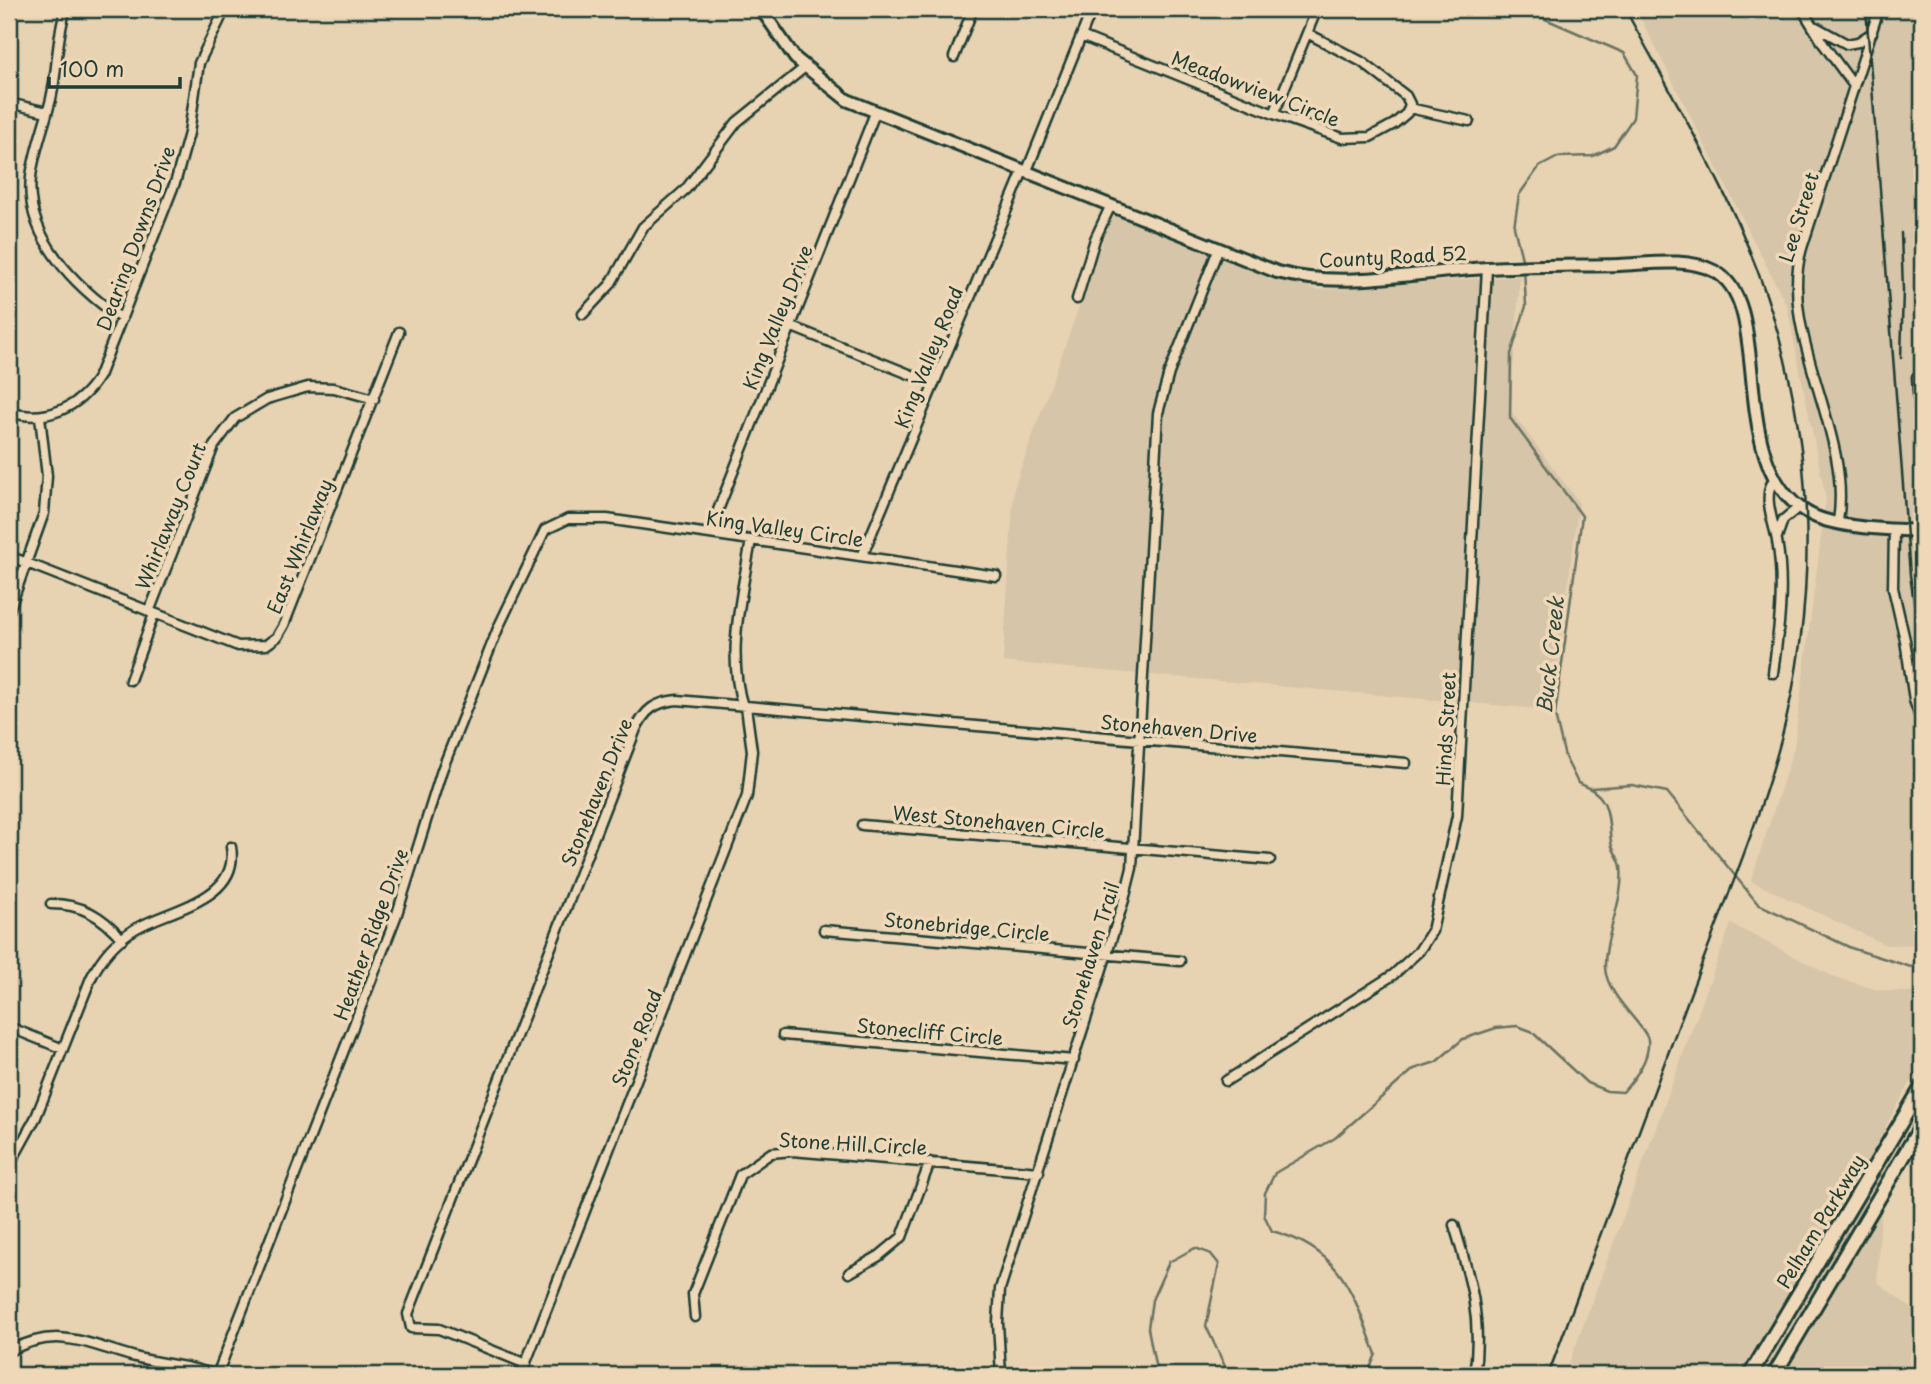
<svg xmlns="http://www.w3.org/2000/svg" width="1931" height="1384" viewBox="0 0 1931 1384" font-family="'Playpen Sans',sans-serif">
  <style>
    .built { fill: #d6c5a8 }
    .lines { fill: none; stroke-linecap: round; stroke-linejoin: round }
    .stream { stroke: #687362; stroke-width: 2.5 }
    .street-casing { stroke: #1f3d34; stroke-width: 13 }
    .secondary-casing { stroke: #1f3d34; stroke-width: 16 }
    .primary-casing { stroke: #1f3d34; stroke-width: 18 }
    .street { stroke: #efd8b7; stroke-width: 8 }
    .secondary { stroke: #efd8b7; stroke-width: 10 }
    .primary { stroke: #efd8b7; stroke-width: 12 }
    .rail { stroke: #1f3d34; stroke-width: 2.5 }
    .labels { text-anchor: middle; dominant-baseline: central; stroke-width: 7; stroke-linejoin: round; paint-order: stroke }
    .street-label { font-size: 19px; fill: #1f3d34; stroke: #efd8b7 }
    .water-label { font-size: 21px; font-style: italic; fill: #314a3f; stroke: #efd8b7 }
  </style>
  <rect width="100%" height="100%" fill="#e7d2b2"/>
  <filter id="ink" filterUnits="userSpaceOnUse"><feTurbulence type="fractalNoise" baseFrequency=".0143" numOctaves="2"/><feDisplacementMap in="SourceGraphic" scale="14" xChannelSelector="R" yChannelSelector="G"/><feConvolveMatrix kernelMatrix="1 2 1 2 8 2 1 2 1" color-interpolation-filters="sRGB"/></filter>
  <g filter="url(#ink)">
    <path class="built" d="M1636 9H1922V944L1886 945 1751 881 1794 748 1826 499 1787 306Z
      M1113 212 1317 290 1520 276 1510 410 1579 503 1551 710 1003 662 1014 488Z
      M1731 924 1832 976 1877 990 1922 993V1063L1886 1125 1877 1282 1915 1311 1908 1375H1565Z"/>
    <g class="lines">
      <path class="stream" d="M1522 9 1624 53 1637 75 1633 118 1614 146 1593 156 1558 157 1539 167 1519 195 1514 227 1523 263
        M1591 788 1632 785 1667 792 1758 904 1851 948 1911 967 1922 964
        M1157 1375 1148 1328 1152 1300 1169 1262 1195 1248 1211 1254 1219 1264 1206 1326 1229 1375
        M1318 1375H1339L1370 1368 1376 1354C1353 1294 1342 1249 1272 1231L1264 1215 1265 1193 1275 1173 1335 1138 1414 1069 1436 1062 1463 1039 1496 1028 1517 1026 1531 1031 1587 1083 1607 1091 1623 1092C1635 1078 1650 1059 1648 1040 1646 1026 1607 997 1605 968 1604 935 1625 900 1621 867 1620 858 1612 851 1611 842 1607 812 1611 795 1578 783L1565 757 1555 715 1582 516 1510 418 1511 354 1526 306 1524 269"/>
      <g class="street-casing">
        <path id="street" d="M66 9C56 38 58 69 51 99 45 124 34 151 31 177 24 237 76 287 122 319
          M1802 9 1824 45 1854 86
          M1816 27 1847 44 1858 42 1872 33
          M1081 36 1274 114 1342 138 1370 137 1394 124 1407 113 1410 104 1406 96 1362 62 1307 33
          M954 57 973 9
          M9 103 47 112
          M1409 108 1469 121
          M1274 114 1314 16
          M1026 173 1092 9
          M1077 299 1095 239 1110 207
          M583 314 610 285 643 227 686 189 737 122 804 68
          M790 326 934 384
          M1917 377 1922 453
          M9 412C45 423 79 409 99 376L176 180 189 133 199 63 225 9
          M1838 521C1853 432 1777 333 1802 248L1879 9
          M1894 529 1893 588 1905 640 1914 700 1922 723
          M709 533 875 113
          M1777 537 1783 520 1799 507
          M863 554 1023 171
          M9 556 238 646 266 645 277 637 284 625 399 332
          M9 611 44 513 47 476 40 417
          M149 612 214 446 235 418 267 399 308 387 334 388 374 399
          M1773 673C1779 629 1785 585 1777 541 1774 522 1761 495 1775 478
          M130 680 154 614
          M743 707C726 652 742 595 751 540
          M862 825 1270 860
          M51 904C82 904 102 916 122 939
          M824 930 1180 961
          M9 1027 63 1049
          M783 1035 1074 1060
          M1226 1081 1393 975 1419 951 1432 931 1457 816 1487 268
          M9 1166 36 1117 91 978C101 958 115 941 135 929 169 909 240 900 231 847
          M1454 1225C1470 1277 1483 1320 1474 1375
          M849 1273 879 1256 902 1237 930 1162
          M695 1317 693 1294 740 1175 771 1153 792 1151 1039 1172
          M9 1351C59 1325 86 1344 135 1357 164 1365 185 1364 215 1375
          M526 1364 439 1329 411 1328 408 1314 636 729C645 710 655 702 677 700L1406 763
          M217 1375 396 917 442 770 499 626 545 530 568 519H607L996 576
          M521 1375 747 796 752 751 746 707
          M1001 1375 998 1323 1000 1289 1124 900 1132 868 1158 413 1169 373 1218 250"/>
      </g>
      <g class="secondary-casing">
        <path id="secondary" d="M761 9 795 58 847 100 1277 272C1338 288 1399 275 1461 270 1513 265 1567 266 1619 265 1648 264 1687 257 1714 271 1777 303 1723 464 1808 513 1836 529 1890 529 1922 531"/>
      </g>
      <g class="primary-casing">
        <path id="primary" d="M1750 1375 1922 1087
          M1774 1375 1922 1125"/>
      </g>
      <use href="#street" class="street"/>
      <use href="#secondary" class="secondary"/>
      <use href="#primary" class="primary"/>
      <path class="rail" d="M1866 9 1910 575 1922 658
        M1901 233 1903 290 1901 358
        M1548 1375C1595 1250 1642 1125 1688 1000 1720 914 1757 829 1781 740 1816 608 1815 468 1779 337 1748 220 1682 114 1625 9"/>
    </g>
  </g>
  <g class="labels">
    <g class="street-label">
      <text transform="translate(1256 88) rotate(21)">Meadowview Circle</text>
      <text transform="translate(1798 217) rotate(-73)">Lee Street</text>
      <text transform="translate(135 238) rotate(-70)">Dearing Downs Drive</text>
      <text transform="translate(1393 256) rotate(-3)">County Road 52</text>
      <text transform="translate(777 317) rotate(-68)">King Valley Drive</text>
      <text transform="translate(928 357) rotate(-68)">King Valley Road</text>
      <text transform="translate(170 516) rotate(-68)">Whirlaway Court</text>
      <text transform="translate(785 528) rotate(8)">King Valley Circle</text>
      <text transform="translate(299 546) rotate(-68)">East Whirlaway</text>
      <text transform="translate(1179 728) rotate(5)">Stonehaven Drive</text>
      <text transform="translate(1445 729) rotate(-87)">Hinds Street</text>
      <text transform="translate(596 792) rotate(-68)">Stonehaven Drive</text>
      <text transform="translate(999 821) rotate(5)">West Stonehaven Circle</text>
      <text transform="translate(967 926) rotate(5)">Stonebridge Circle</text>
      <text transform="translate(370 934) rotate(-70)">Heather Ridge Drive</text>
      <text transform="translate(1090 955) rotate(-73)">Stonehaven Trail</text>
      <text transform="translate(930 1031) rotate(5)">Stonecliff Circle</text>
      <text transform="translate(636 1038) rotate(-68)">Stone Road</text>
      <text transform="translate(853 1143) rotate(3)">Stone Hill Circle</text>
      <text transform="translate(1820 1221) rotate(-59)">Pelham Parkway</text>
    </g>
    <g class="water-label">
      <text transform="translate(1549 655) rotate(-84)">Buck Creek</text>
    </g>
  </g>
  <rect width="1931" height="1384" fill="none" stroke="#efd8b7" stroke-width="35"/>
  <rect x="18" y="18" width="1896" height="1349" fill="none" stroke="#1f3d34" stroke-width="2.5" filter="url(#ink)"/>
  <path d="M49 77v10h131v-10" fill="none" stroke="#1f3d34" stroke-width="3.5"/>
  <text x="60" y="77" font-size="21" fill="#1f3d34" stroke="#efd8b7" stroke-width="5" paint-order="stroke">100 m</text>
</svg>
